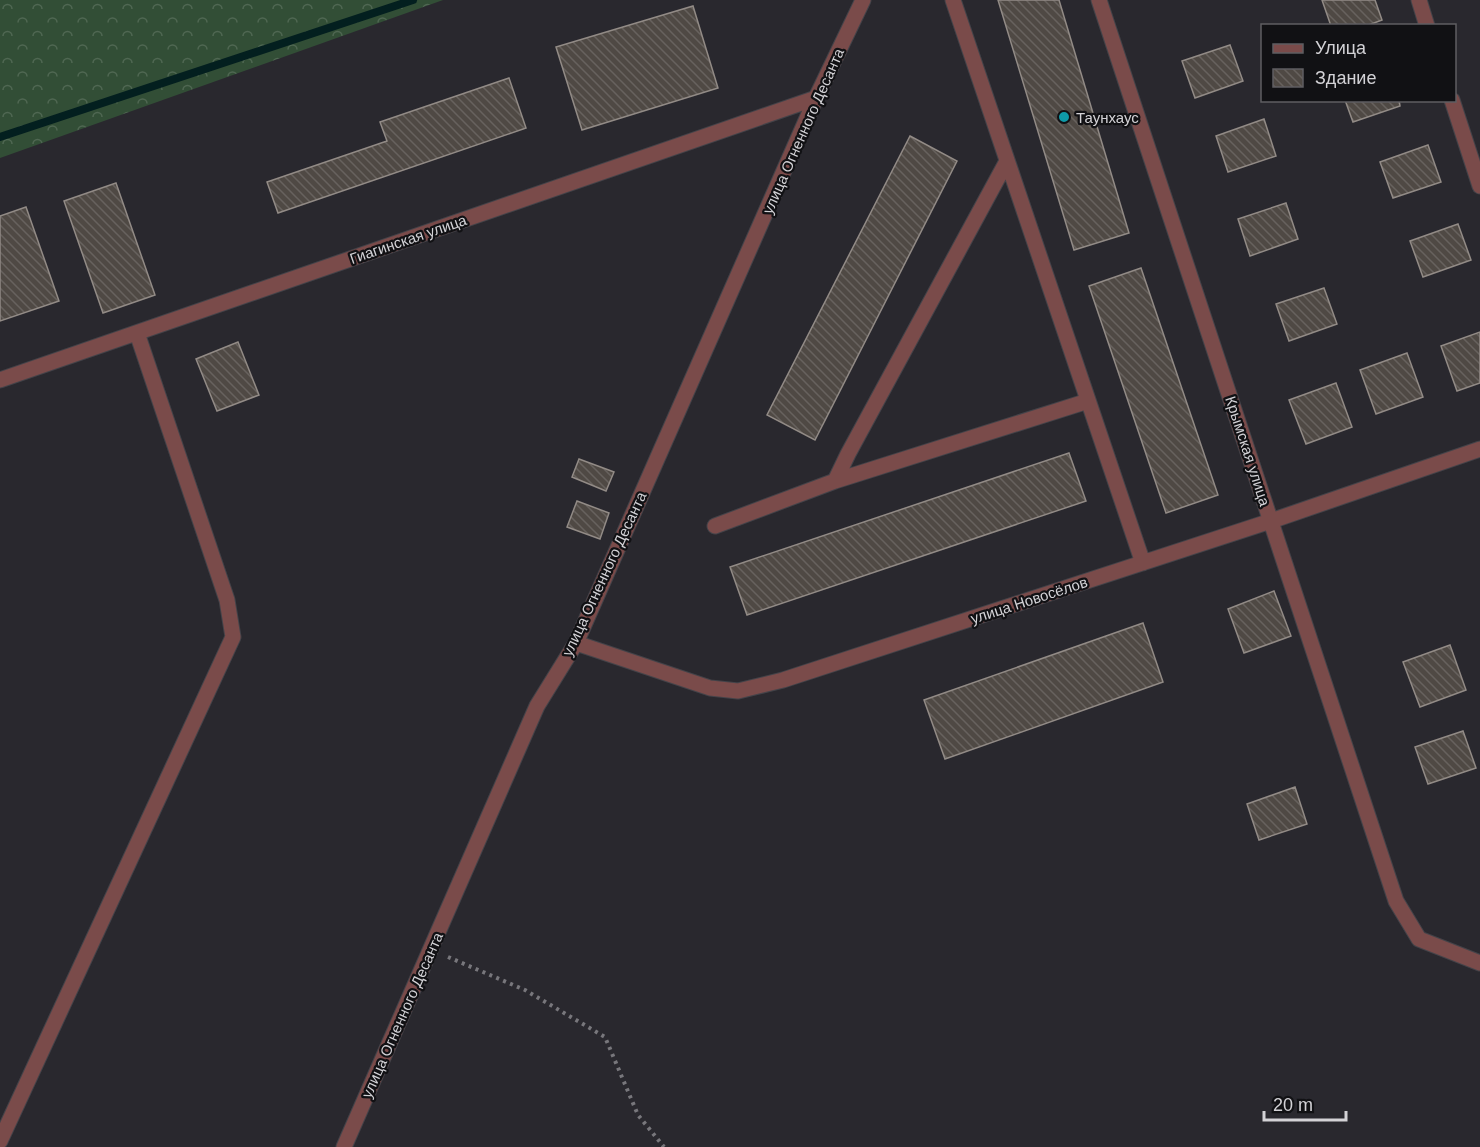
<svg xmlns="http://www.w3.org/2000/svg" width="1480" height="1147" viewBox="0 0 1480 1147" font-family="Arial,sans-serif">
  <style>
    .forest { fill: url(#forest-crowns) }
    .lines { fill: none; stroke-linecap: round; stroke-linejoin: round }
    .stream { stroke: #031f1f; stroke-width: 8 }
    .building { fill: url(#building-back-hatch); stroke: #928b86; stroke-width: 1.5 }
    .minor-casing { stroke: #444349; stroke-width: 17 }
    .path { stroke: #78777c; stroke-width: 4; stroke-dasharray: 3 4.5; stroke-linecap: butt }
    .minor { stroke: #7a4b4a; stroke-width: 15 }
    .culture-dot { fill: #0f9aa8; stroke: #111114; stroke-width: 2 }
    .labels { text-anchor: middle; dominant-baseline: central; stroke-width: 4.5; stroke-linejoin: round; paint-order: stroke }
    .poi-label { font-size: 15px; fill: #d3d2d6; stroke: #111114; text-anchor: start }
    .street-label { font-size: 15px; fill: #d3d2d6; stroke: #111114 }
  </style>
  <defs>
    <pattern id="forest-crowns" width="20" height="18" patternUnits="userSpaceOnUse" patternTransform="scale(1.5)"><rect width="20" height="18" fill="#324e36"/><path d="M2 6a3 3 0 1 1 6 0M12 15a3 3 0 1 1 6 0" fill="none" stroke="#4f6752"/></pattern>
    <pattern id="building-back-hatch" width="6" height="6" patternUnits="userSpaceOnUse" patternTransform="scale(1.5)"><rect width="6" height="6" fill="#4f4944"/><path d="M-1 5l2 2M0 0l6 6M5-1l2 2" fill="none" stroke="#67625e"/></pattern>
  </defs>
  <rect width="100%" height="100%" fill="#29282e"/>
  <path class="forest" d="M0 0H443L0 158Z"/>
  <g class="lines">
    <path class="stream" d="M0 137 413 0"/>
  </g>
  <path class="building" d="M998 0H1059L1129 233 1074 250Z
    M1322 0H1375L1382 20 1366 26H1331Z
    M693 6 718 88 582 130 556 47Z
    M1230 45 1243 81 1195 98 1182 61Z
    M509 78 526 128 278 213 267 182 387 141 380 122Z
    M1345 100H1399L1400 106 1353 122Z
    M1264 119 1276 156 1228 172 1216 136Z
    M910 136 957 161 815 440 767 415Z
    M1428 145 1441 182 1393 198 1380 162Z
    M116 183 155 295 103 313 64 201Z
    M1286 203 1298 239 1250 256 1238 219Z
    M26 207 59 301 0 321V216Z
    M1458 224 1471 260 1423 277 1410 241Z
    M1141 268 1218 495 1166 513 1089 286Z
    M1324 288 1337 324 1289 341 1276 304Z
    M1480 332V383L1457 391 1441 346Z
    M238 342 259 395 217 411 196 359Z
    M1407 353 1423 397 1376 414 1360 370Z
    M1336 383 1352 427 1306 444 1289 400Z
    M1069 453 1086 501 747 615 730 567Z
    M579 459 614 472 606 491 572 477Z
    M577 501 609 513 600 539 567 527Z
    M1274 591 1291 636 1244 653 1228 609Z
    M1143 623 1163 682 945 759 924 700Z
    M1450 645 1466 690 1420 707 1403 662Z
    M1463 731 1476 768 1428 784 1415 747Z
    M1295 787 1307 824 1259 840 1247 804Z"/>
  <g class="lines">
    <g class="minor-casing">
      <path id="minor" d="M953 0 1143 563
        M1099 0 1396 901 1419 939 1480 963
        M1419 0 1427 26
        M1452 100 1480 186
        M0 380 816 98
        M835 481 1088 401
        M715 526 835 481 848 454 1007 161
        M576 643 710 688 738 691 783 680 1271 521 1480 449
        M0 1141 233 637 227 600 137 333
        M344 1147 537 706 576 643 816 98 863 0"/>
    </g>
    <path class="path" d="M448 957 525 990 605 1037 638 1115 664 1147"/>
    <use href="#minor" class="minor"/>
  </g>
  <circle class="culture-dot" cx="1064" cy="117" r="6"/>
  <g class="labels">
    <g class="poi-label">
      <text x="1076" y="117">Таунхаус</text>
    </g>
    <g class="street-label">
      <text transform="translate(803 131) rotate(-66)">улица Огненного Десанта</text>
      <text transform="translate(408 239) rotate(-19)">Гиагинская улица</text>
      <text transform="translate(1248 451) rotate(72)">Крымская улица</text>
      <text transform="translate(604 574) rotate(-65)">улица Огненного Десанта</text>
      <text transform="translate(1029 600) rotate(-18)">улица Новосёлов</text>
      <text transform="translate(402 1015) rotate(-66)">улица Огненного Десанта</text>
    </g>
  </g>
  <rect x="1261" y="24" width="195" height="78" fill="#111114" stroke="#5f5e62" stroke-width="1.5"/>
  <rect x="1273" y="44" width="30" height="9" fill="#7a4b4a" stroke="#5f5e62" stroke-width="1.5"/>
  <text x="1315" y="54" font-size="18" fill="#d3d2d6">Улица</text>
  <rect x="1273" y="69" width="30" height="18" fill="url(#building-back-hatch)" stroke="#5f5e62" stroke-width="1.5"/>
  <text x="1315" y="84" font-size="18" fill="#d3d2d6">Здание</text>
  <path d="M1264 1111v9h82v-9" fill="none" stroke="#d3d2d6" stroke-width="3"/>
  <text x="1273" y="1111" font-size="18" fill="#d3d2d6" stroke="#111114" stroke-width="4.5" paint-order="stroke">20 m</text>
</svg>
